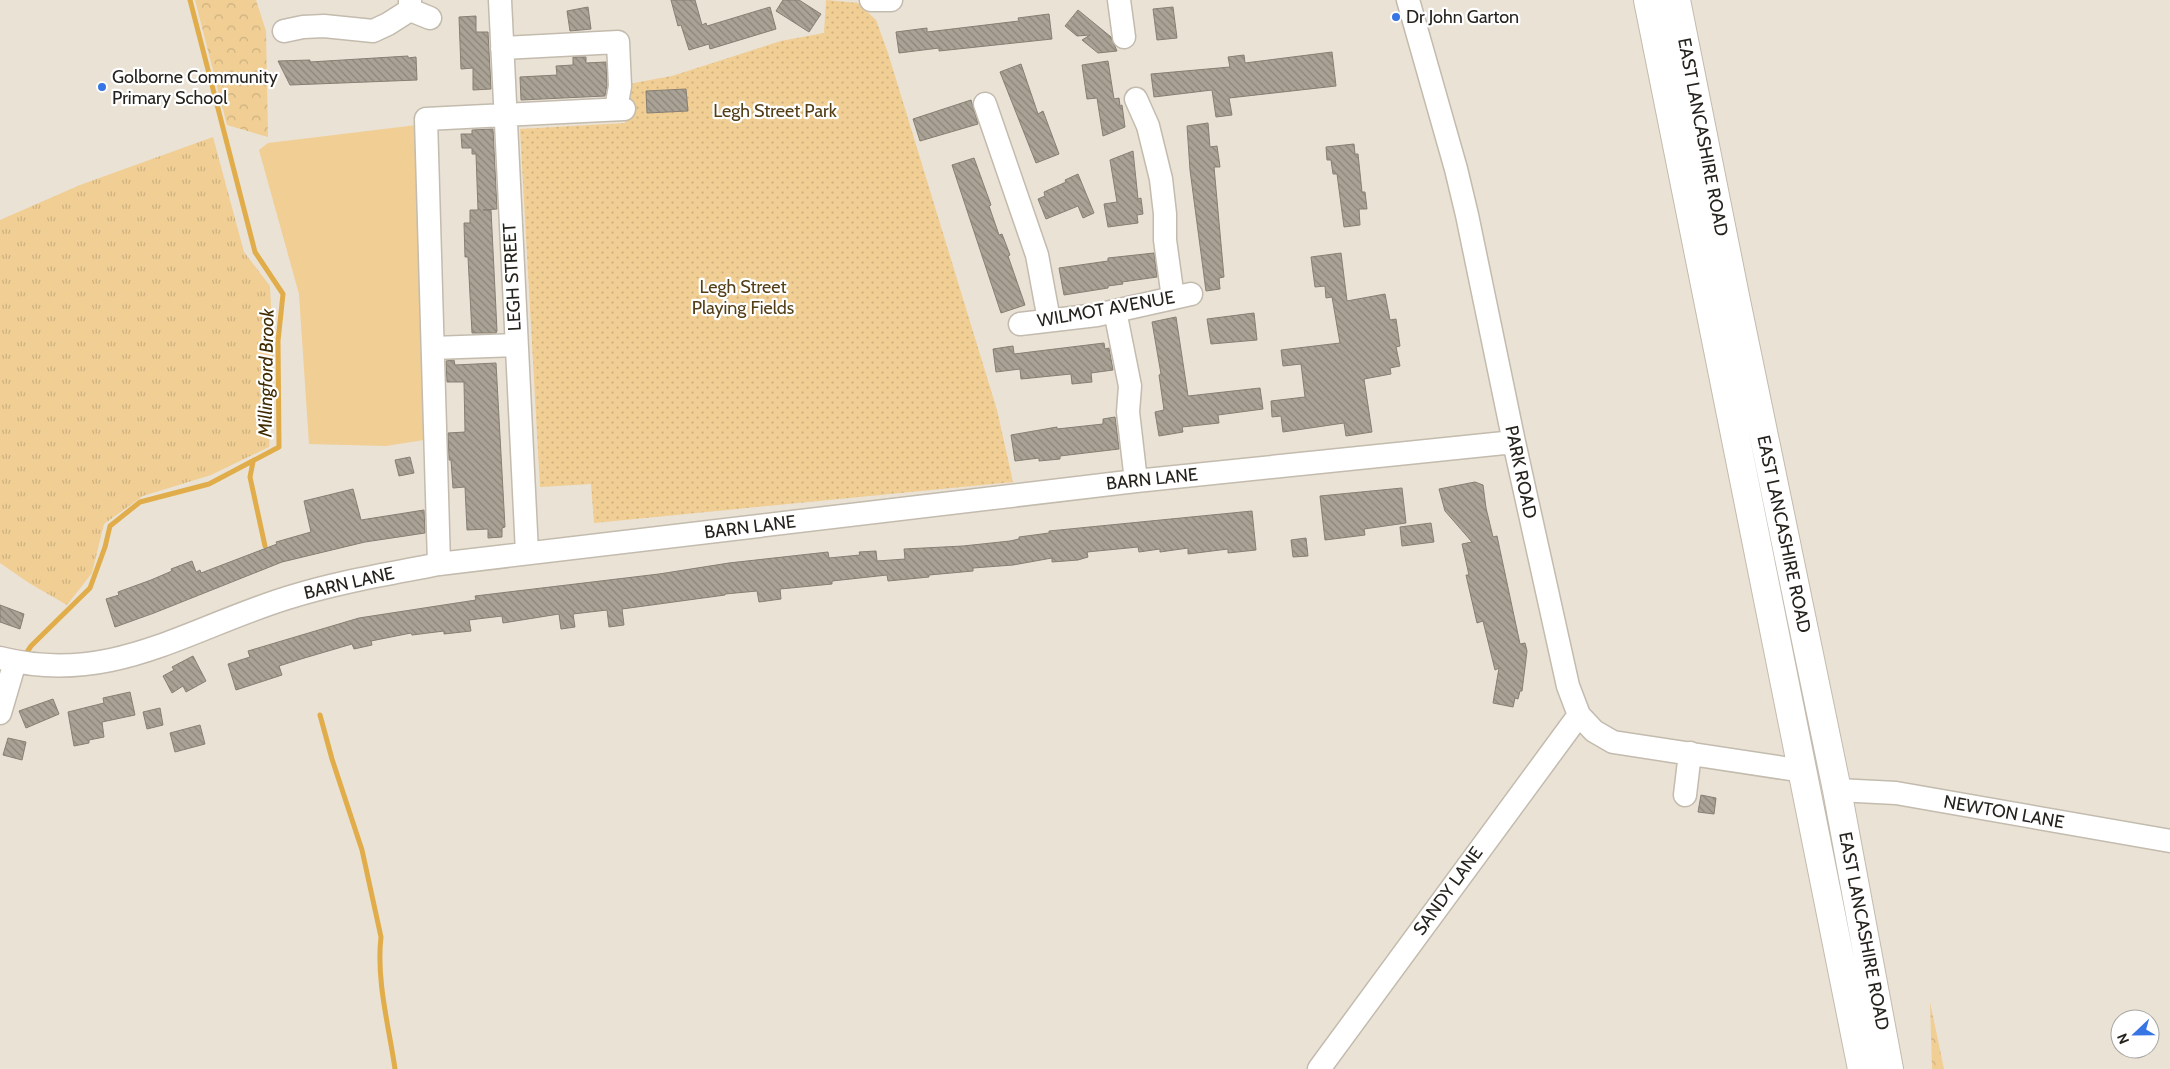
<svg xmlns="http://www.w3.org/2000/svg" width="2170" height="1069" viewBox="0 0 2170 1069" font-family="Cabin,sans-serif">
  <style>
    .grass { fill: url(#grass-tufts) }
    .forest { fill: url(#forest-crowns) }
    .park { fill: url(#park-dots) }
    .garden { fill: #f0ce94 }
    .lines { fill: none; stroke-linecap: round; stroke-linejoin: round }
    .stream { stroke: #e1ad4b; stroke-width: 5 }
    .building { fill: url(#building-back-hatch); stroke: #867f73 }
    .minor-casing { stroke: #c3bbae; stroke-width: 25 }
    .highway-casing { stroke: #c3bbae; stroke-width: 30 }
    .minor { stroke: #fff; stroke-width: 22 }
    .highway { stroke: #fff; stroke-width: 28 }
    .poi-dot { fill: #3675e3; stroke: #fff; stroke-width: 2 }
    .labels { text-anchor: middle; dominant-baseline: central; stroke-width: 4.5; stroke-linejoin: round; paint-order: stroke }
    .poi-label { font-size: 18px; fill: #26231e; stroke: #fff; text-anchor: start }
    .park-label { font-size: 18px; fill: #533e16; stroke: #fff }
    .street-label { font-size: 18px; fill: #26231e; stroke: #fff }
    .water-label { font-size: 19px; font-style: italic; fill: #402b00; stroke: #fff }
  </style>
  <defs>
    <pattern id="grass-tufts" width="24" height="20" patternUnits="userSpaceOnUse" patternTransform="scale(1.25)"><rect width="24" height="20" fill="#f0ce94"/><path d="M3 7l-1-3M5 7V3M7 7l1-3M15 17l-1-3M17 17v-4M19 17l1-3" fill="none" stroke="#ceb17f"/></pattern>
    <pattern id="forest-crowns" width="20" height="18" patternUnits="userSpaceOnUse" patternTransform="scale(1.25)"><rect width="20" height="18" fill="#f0ce94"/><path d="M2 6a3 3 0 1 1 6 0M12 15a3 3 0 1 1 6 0" fill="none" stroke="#ceb17f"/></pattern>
    <pattern id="park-dots" width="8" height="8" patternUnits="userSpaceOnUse" patternTransform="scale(1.25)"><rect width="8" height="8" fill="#f0ce94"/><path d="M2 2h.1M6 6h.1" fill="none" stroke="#ceb17f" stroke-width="1.8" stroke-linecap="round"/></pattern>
    <pattern id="building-back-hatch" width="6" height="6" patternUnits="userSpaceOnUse" patternTransform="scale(1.25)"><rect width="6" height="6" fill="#aaa295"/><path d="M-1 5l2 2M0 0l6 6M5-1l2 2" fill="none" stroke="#8a8479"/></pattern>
  </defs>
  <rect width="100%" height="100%" fill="#eae2d4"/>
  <path class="grass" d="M213 137 244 252 270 286 274 371 269 447 211 475 143 496 104 524 92 573 67 605 29 583 0 563V220L80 185Z"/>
  <path class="forest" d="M195 0H256L266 31 268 137 227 125Z
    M1930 1002 1944 1069H1932Z"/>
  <path class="park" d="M826 0 858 3 876 20 888 53 997 410 1013 482 594 523 591 484 540 487 520 129 625 123 623 85 672 76 781 41 824 33Z"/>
  <path class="garden" d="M417 125 430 439 386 446 309 444 299 294 259 150 268 143Z"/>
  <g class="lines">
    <path class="stream" d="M253 462 250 477 265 546
      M25 655 31 646 90 588 105 547 110 526 140 502 209 484 279 447 278 341 283 294 255 252 190 0
      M320 715 332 759 362 850 381 937C376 980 389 1027 395 1069"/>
  </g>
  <path class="building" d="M671 0H695L702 25 706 23 707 26 770 7 776 29 710 49 709 44 689 50 681 25 678 26Z
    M783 0H799L821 14 809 32 776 11Z
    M588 7 591 29 570 31 567 11Z
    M1173 7 1177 38 1157 40 1153 9Z
    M1078 10 1111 37 1117 51 1098 53 1082 40 1090 35 1077 36 1065 26Z
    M1049 14 1052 39 939 51V48L899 53 896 32 927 28V32L1019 21 1018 18Z
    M476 16V32H488L491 89 473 90V68L461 69 459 17Z
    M1332 52 1336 86 1229 98 1232 115 1216 117 1212 90 1154 97 1151 74 1230 67 1228 57 1244 55 1245 63Z
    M408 56V58L416 57 417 80 290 85 278 61 310 60V62Z
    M573 57H586V63L606 62 607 85 605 96 521 100 520 77 557 75 556 66 573 65Z
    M1108 61 1114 99 1119 98 1120 106 1122 105 1125 127 1103 136 1097 98 1087 99 1082 65Z
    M1021 64 1038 114 1043 111 1059 154 1036 163 1000 72Z
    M686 89 688 111 647 113 646 91Z
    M971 100 978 124 920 141 913 119Z
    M1208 123 1210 147 1217 146 1220 167H1214L1224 277 1219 278 1220 289 1206 291 1190 170 1187 126Z
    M493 129 497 209 483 210H491L497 331 496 333H472L468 257H465L464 223H470V210H478L476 154H472V148H462L461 134H472V130Z
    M1354 144 1355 154H1358L1362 192H1365L1367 209H1359L1360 225 1344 227 1337 174H1333L1331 160H1327L1326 147Z
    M1133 151 1138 199 1141 198 1143 214 1137 215 1138 223 1108 227 1104 204 1117 202 1110 160Z
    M974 158 991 205 989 206 999 235 1002 234 1010 255 1008 256 1025 305 1001 313 952 165Z
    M1078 174 1094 213 1083 218 1078 206 1046 219 1038 199 1045 196 1044 192 1066 182 1065 180Z
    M1154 253 1157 277 1122 282 1123 284 1108 286V288L1064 295 1059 268 1108 261V258Z
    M1341 253 1347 301 1385 294 1390 320 1396 319 1400 346 1396 347 1400 366 1390 368 1391 374 1364 379 1372 432 1346 436 1344 423 1283 432 1281 416 1272 417 1271 401 1305 397 1301 364 1283 366 1281 350 1340 343 1332 297 1326 298 1325 286 1315 287 1311 257Z
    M1254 313 1257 340 1211 344 1207 319Z
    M1176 317 1188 396 1260 388 1263 409 1218 415 1219 423 1182 427 1183 432 1159 436 1155 412 1164 410 1159 375 1161 374 1152 322Z
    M1104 343 1105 349 1109 348 1113 370 1091 373 1092 382 1072 384 1071 374 1021 379 1020 369 996 372 993 349 1013 346 1014 354Z
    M454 360 455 365 496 363 505 527 502 528V537L488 538V529L467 530 465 487 453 488 451 460H449L448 433 465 432 464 382H447L446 361Z
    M1115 417 1119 449 1060 456V459L1039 461V458L1015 461 1011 435 1057 427V429L1103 424V419Z
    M410 457 414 473 399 476 395 460Z
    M1475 482 1483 485 1486 508 1493 537 1497 536 1520 644 1525 643 1527 651 1522 691H1520L1518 699 1515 698 1513 707 1493 703 1499 668 1495 670 1483 621 1477 623 1466 575H1469L1462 544 1472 542 1445 511 1439 489Z
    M1402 488 1406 523 1364 529 1365 535 1325 540 1320 496Z
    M353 489 361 520 424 510 425 533 365 542 282 562 154 613 115 627 106 599 119 595 118 592 151 580 172 571 171 569 192 561 196 572 200 570 201 573 277 544 276 542 311 532 304 501Z
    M1252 511 1256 550 1228 553V549L1188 554V548L1160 552V549L1139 552 1138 547 1087 552 1088 557 1078 560 1052 562V558L1013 565 973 568V571L929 575V577L888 581 887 575 832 581V584L780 589 781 599 759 602 757 591 725 594V595L622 609 624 625 609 627 607 610 573 614 575 627 561 629 559 614 503 623 502 616 469 620 471 631 444 634V631L412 635 411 633 371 641 372 645 354 649 352 644 301 659 279 666 282 675 236 690 228 664 250 657 248 651 359 618 476 600 475 596 659 574 729 563 828 552 829 558 860 555 859 552 876 551 877 561 905 559 904 549 963 546 1010 541 1019 539V537L1049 533V531Z
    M1431 523 1434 542 1402 546 1400 527Z
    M1306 538 1308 556 1293 557 1291 540Z
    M0 605 24 614 20 629 0 622Z
    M193 656 206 681 186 692 183 686 172 693 163 676 174 670 172 667Z
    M130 692 135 715 102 722 104 737 89 740V743L74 746 68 712 104 703 103 698Z
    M53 699 59 714 26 728 19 711Z
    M160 708 163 725 147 729 143 712Z
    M200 725 205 744 175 752 170 733Z
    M8 738 26 742 22 760 3 755Z
    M1701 795 1716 798 1714 814 1698 812Z"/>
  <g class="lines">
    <g class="minor-casing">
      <path id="minor" d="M500 0 527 553
        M871 0H891
        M1119 0 1124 37
        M1408 0 1456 169 1467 215 1514 442 1568 686 1579 715 1594 731 1613 742 1803 771
        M410 10 430 18
        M284 31 303 27 324 26 373 31 388 24 410 10V0
        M502 48 618 42 620 86 616 109
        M1136 99 1148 126 1161 179 1165 214V240L1173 298
        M985 104 1037 255 1049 320
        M1115 311 1130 386 1128 412 1136 481
        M1020 324 1097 315 1191 294
        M433 348 515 345
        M439 564 426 119 624 109
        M0 658C110 686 187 629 287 598 337 582 388 574 439 564L1136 481 1514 442
        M0 713 15 662
        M1837 790 1896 793 2170 841
        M1685 795 1690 753
        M1319 1069 1579 715"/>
    </g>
    <g class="highway-casing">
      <path id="highway" d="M1648 0 1862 1069
        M1676 0 1735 296 1837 790 1889 1069"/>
    </g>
    <use href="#minor" class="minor"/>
    <use href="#highway" class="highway"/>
  </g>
  <g class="poi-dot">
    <circle cx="1396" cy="17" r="5"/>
    <circle cx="102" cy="87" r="5"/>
  </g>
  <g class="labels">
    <g class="poi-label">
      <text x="1406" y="17">Dr John Garton</text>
      <text x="112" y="77">Golborne Community<tspan x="112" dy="21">Primary School</tspan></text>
    </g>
    <g class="park-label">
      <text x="775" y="111">Legh Street Park</text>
      <text x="743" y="287">Legh Street<tspan x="743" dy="21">Playing Fields</tspan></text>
    </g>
    <g class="street-label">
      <text transform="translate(1703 137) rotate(79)">EAST LANCASHIRE ROAD</text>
      <text transform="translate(512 277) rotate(-93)">LEGH STREET</text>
      <text transform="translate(1106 309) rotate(-10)">WILMOT AVENUE</text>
      <text transform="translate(1521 472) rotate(78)">PARK ROAD</text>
      <text transform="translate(1152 479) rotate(-6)">BARN LANE</text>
      <text transform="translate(750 527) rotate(-7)">BARN LANE</text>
      <text transform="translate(1784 534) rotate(78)">EAST LANCASHIRE ROAD</text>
      <text transform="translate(349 583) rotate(-13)">BARN LANE</text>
      <text transform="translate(2004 812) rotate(10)">NEWTON LANE</text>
      <text transform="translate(1448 891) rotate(-54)">SANDY LANE</text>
      <text transform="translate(1864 931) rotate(79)">EAST LANCASHIRE ROAD</text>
    </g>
    <g class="water-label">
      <text transform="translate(266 373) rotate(-89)">Millingford Brook</text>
    </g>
  </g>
  <g transform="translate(2135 1034) rotate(248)"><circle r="24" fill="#ffffff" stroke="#a8a7a5"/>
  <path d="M0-4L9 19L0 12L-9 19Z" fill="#3675e3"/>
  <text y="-8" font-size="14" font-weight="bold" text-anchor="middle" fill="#26231e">N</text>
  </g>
</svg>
